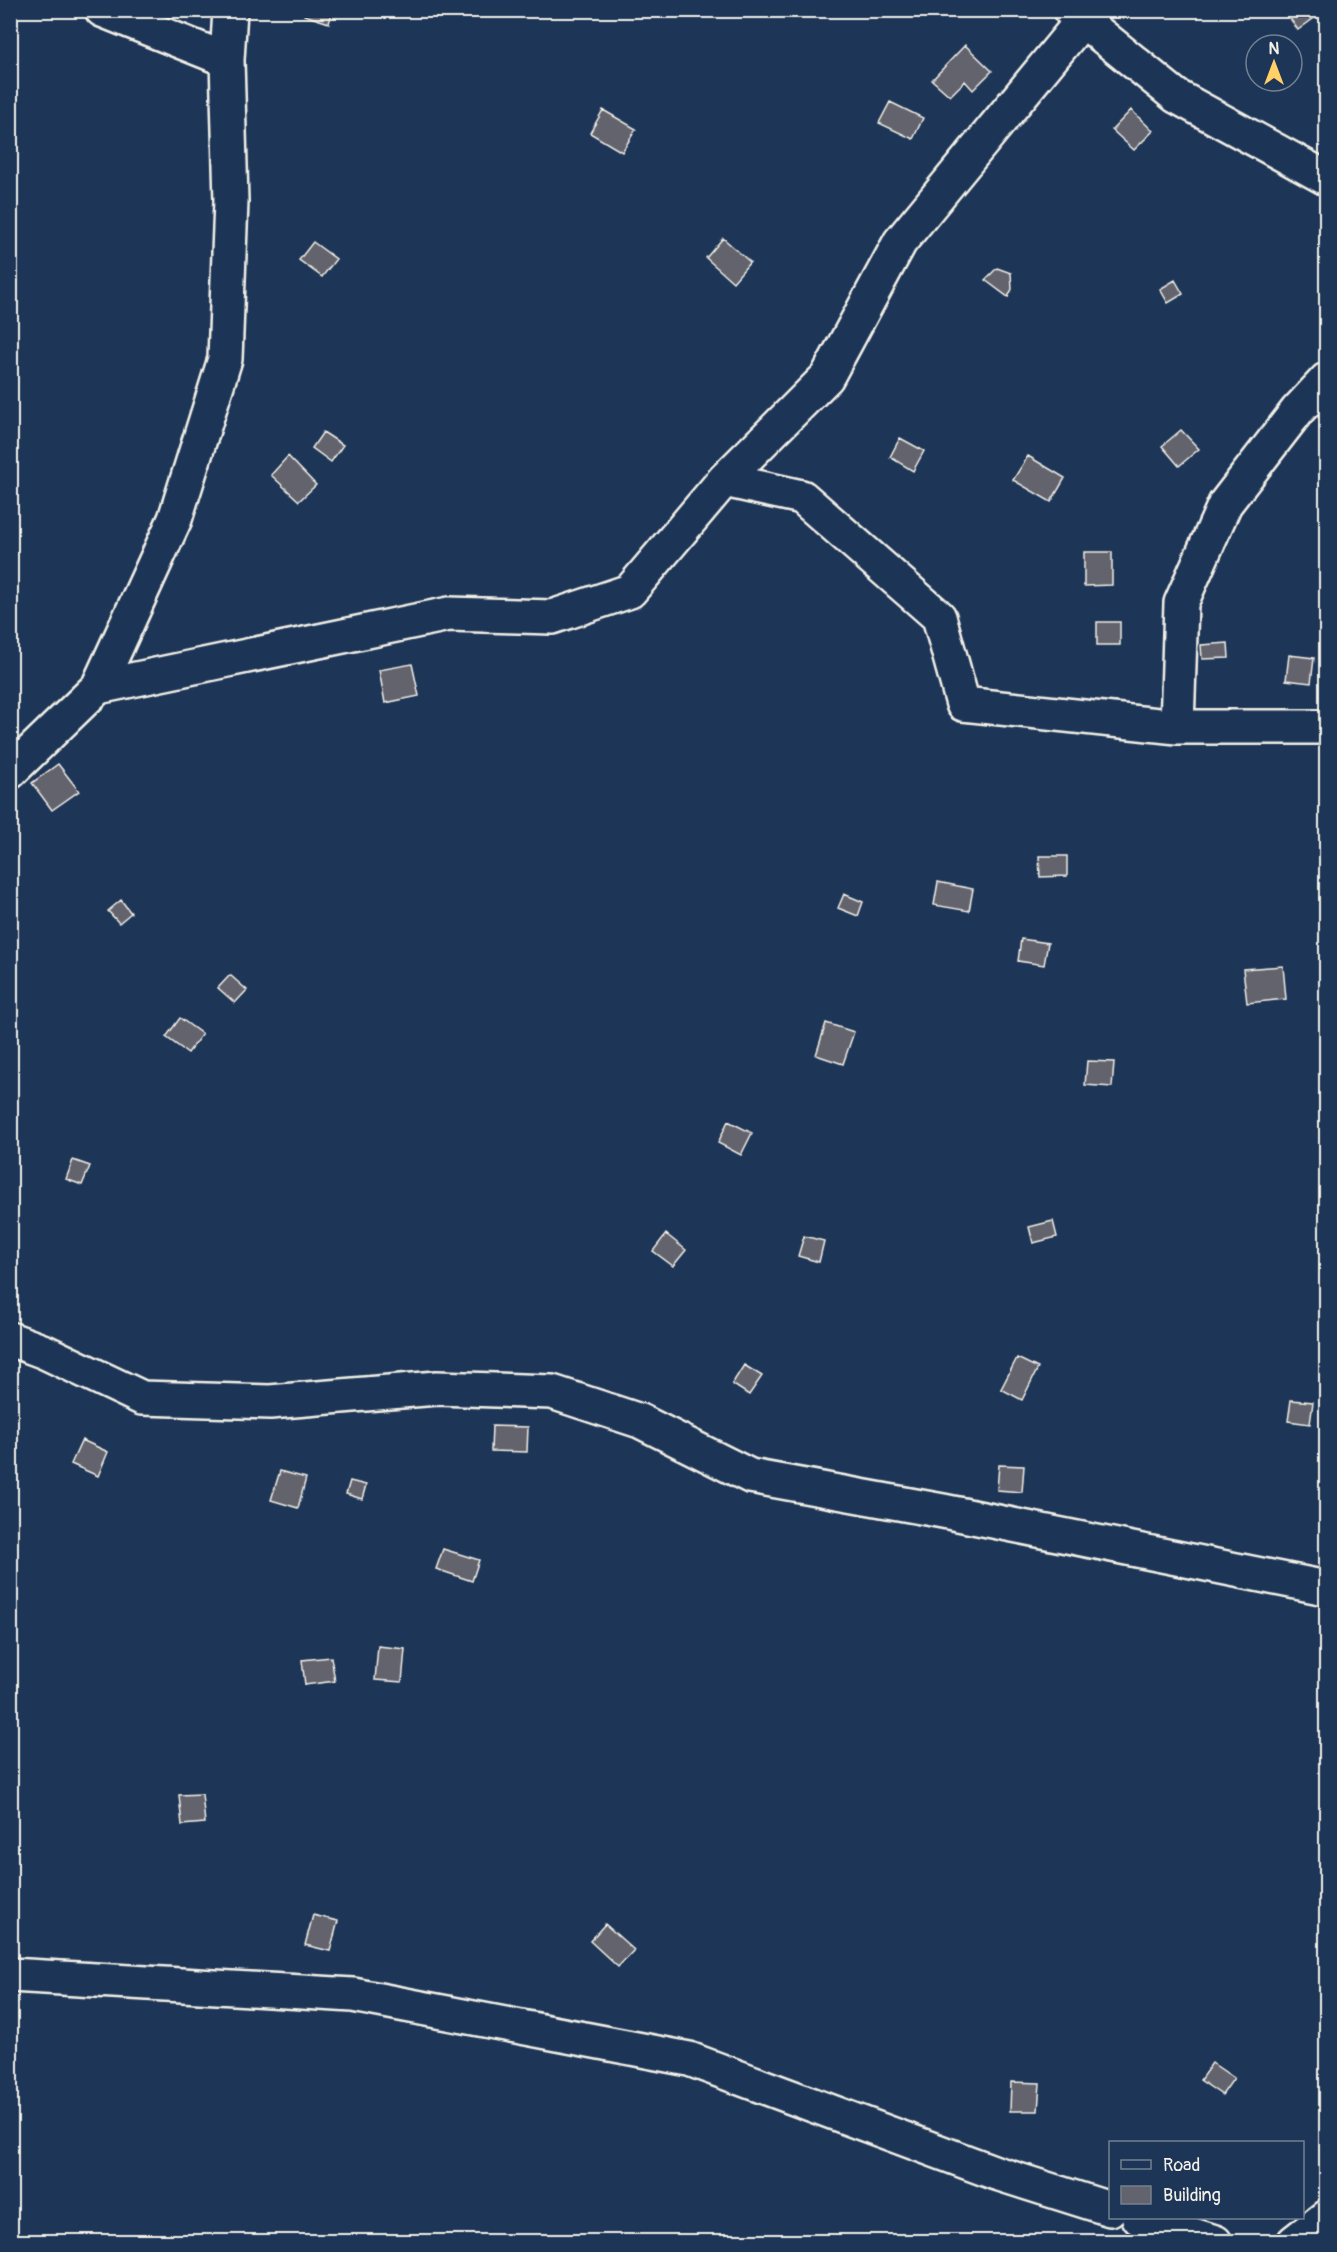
<svg xmlns="http://www.w3.org/2000/svg" width="1337" height="2252" viewBox="0 0 1337 2252" font-family="Pangolin,sans-serif">
  <style>
    .building { fill: #63636d; stroke: #f4f1e8; stroke-width: 1.5 }
    .lines { fill: none; stroke-linecap: round; stroke-linejoin: round }
    .minor-casing { stroke: #f4f1e8; stroke-width: 38 }
    .minor { stroke: #1d3557; stroke-width: 33 }
  </style>
  <rect width="100%" height="100%" fill="#1d3557"/>
  <filter id="ink" filterUnits="userSpaceOnUse"><feTurbulence type="fractalNoise" baseFrequency=".0167" numOctaves="2"/><feDisplacementMap in="SourceGraphic" scale="12" xChannelSelector="R" yChannelSelector="G"/><feConvolveMatrix kernelMatrix="1 2 1 2 8 2 1 2 1" color-interpolation-filters="sRGB"/></filter>
  <g filter="url(#ink)">
    <path class="building" d="M306 10H333L329 23 304 15Z
      M1284 10H1325L1298 30Z
      M965 45 992 71 973 90 965 81 950 96 932 80Z
      M890 102 923 118 913 139 879 123Z
      M603 110 636 129 622 152 590 133Z
      M1131 110 1153 131 1134 150 1112 130Z
      M723 238 750 262 733 282 706 258Z
      M313 242 336 259 322 277 299 260Z
      M997 268 1011 273 1012 289 1008 297 985 280Z
      M1175 280 1183 294 1168 303 1160 289Z
      M1326 404V424L1317 416Z
      M1181 430 1199 449 1179 466 1162 446Z
      M323 432 343 445 331 462 312 448Z
      M900 438 924 451 913 471 890 457Z
      M288 456 316 485 299 501 271 475Z
      M1028 456 1065 478 1051 502 1013 480Z
      M1084 552H1112V585L1084 586Z
      M1097 622H1120V645H1097Z
      M1228 643 1229 658 1202 659 1201 645Z
      M1289 655 1314 658 1311 683 1286 680Z
      M412 664 419 696 385 703 379 670Z
      M58 764 79 791 52 810 32 783Z
      M1039 856H1067V876L1040 877Z
      M938 882 973 889 969 911 934 905Z
      M844 894 863 902 858 916 838 908Z
      M121 900 131 913 119 923 108 911Z
      M1021 939 1048 943 1044 965 1018 961Z
      M1283 966 1286 999 1247 1003 1243 969Z
      M230 975 247 990 235 1003 218 988Z
      M180 1018 202 1034 188 1053 166 1037Z
      M826 1023 854 1032 843 1064 816 1055Z
      M1087 1061 1114 1062 1112 1087 1085 1085Z
      M728 1121 752 1133 741 1155 718 1143Z
      M73 1160 90 1166 82 1185 66 1179Z
      M1053 1221 1057 1237 1033 1243 1029 1227Z
      M666 1234 686 1250 673 1266 653 1251Z
      M804 1236 824 1241 819 1262 798 1256Z
      M1017 1358 1038 1368 1022 1400 1001 1389Z
      M744 1365 762 1376 749 1395 732 1384Z
      M1291 1400 1313 1402 1310 1424 1288 1421Z
      M492 1426 528 1427 527 1452 491 1451Z
      M82 1440 108 1452 98 1476 71 1464Z
      M999 1465 1024 1466 1022 1492 997 1490Z
      M280 1471 306 1478 298 1508 271 1500Z
      M350 1481 366 1485 362 1499 346 1494Z
      M443 1549 479 1560 472 1581 436 1569Z
      M378 1646 405 1649 402 1682 375 1680Z
      M331 1657 335 1681 305 1685 302 1660Z
      M202 1794 205 1823 182 1825 179 1795Z
      M313 1915 338 1921 330 1951 305 1945Z
      M605 1924 634 1950 618 1967 590 1941Z
      M1212 2063 1234 2078 1222 2095 1200 2080Z
      M1011 2082 1040 2083 1038 2111H1010Z"/>
    <g class="lines">
      <g class="minor-casing">
        <path id="minor" d="M102 10 227 60
          M1070 10 1176 96 1326 178
          M724 480 802 497 939 617 963 704 1177 727H1326
          M98 687 175 519 225 359 231 201 227 60 230 10
          M1177 727 1181 603 1225 504 1297 411 1326 380
          M10 772 98 687 449 614 552 617 630 591 724 480 827 377 900 242 1091 10
          M10 1339 45 1352 142 1398 270 1402 437 1388 552 1392 640 1421 750 1476 943 1511 1326 1588
          M10 1975 353 1995 689 2059 996 2173 1110 2209
          M1139 2218 1215 2242
          M1294 2242 1326 2217"/>
      </g>
      <use href="#minor" class="minor"/>
    </g>
  </g>
  <rect width="1337" height="2252" fill="none" stroke="#1d3557" stroke-width="36"/>
  <rect x="18" y="18" width="1301" height="2216" fill="none" stroke="#f4f1e8" stroke-width="2" filter="url(#ink)"/>
  <rect x="1109" y="2141" width="195" height="78" fill="#1d3557" stroke="#738091" stroke-width="1.5"/>
  <rect x="1121" y="2160" width="30" height="9" fill="#1d3557" stroke="#738091" stroke-width="1.5"/>
  <text x="1163" y="2171" font-size="18" fill="#f4f1e8">Road</text>
  <rect x="1121" y="2186" width="30" height="18" fill="#63636d" stroke="#738091" stroke-width="1.5"/>
  <text x="1163" y="2201" font-size="18" fill="#f4f1e8">Building</text>
  <g transform="translate(1274 63)"><circle r="28" fill="#1d3557" stroke="#738091" stroke-width="1.5"/>
  <path d="M0-4.5L10 22L0 15L-10 22Z" fill="#ffd166"/>
  <text y="-9" font-size="16" font-weight="bold" text-anchor="middle" fill="#f4f1e8">N</text>
  </g>
</svg>
